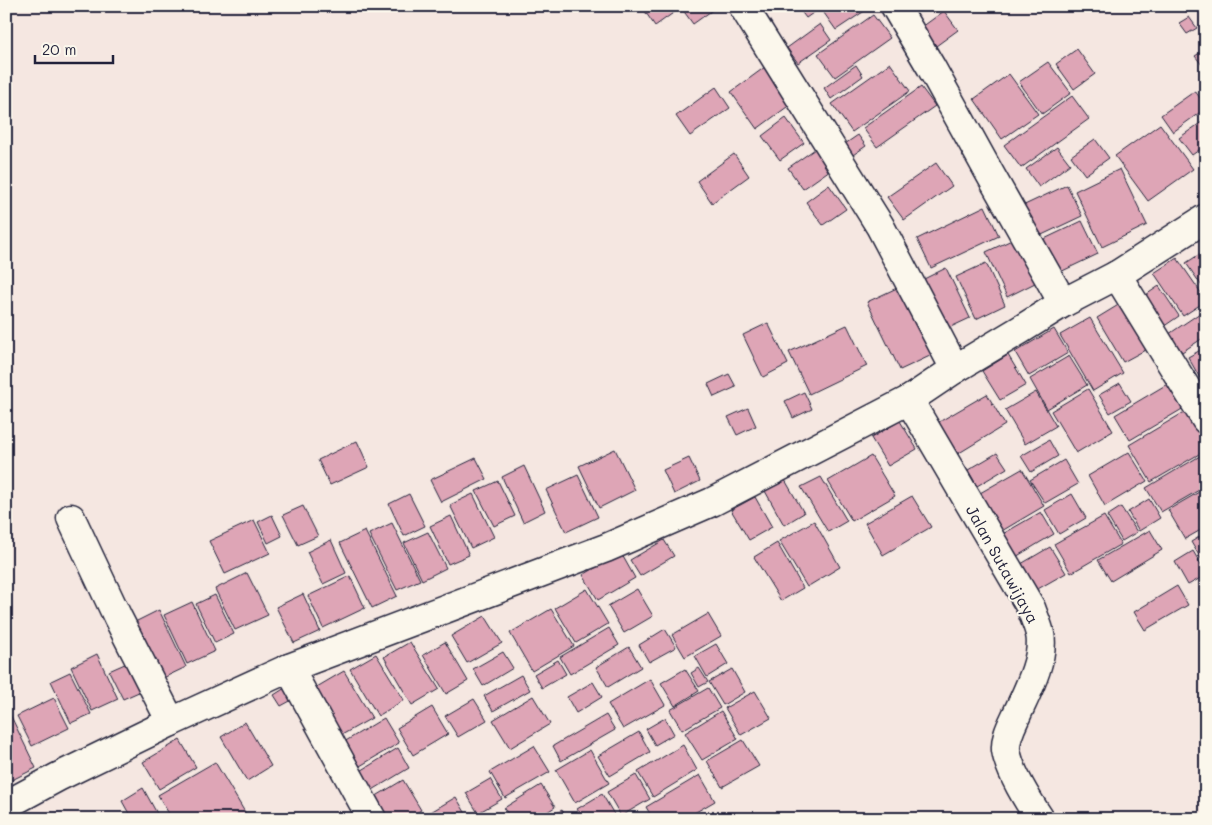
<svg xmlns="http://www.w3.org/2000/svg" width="1212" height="825" viewBox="0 0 1212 825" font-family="Mali,sans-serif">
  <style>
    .building { fill: #dea5b6; stroke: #22223b }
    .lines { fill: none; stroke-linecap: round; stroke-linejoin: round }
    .street-casing { stroke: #22223b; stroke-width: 31 }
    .secondary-casing { stroke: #22223b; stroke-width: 31 }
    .street { stroke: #fbf7ec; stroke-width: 28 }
    .secondary { stroke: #fbf7ec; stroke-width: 28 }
    .labels { text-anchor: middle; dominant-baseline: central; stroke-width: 4; stroke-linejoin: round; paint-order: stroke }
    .street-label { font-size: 16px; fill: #22223b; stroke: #fbf7ec }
  </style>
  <rect width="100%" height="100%" fill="#f5e7e1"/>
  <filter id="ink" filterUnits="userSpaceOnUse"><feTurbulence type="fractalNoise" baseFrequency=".02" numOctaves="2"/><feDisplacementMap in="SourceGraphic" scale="10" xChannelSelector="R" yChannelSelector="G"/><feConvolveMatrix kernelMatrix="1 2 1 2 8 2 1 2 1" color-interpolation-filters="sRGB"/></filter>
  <g filter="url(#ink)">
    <path class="building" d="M650 6H673L676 11 655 26 644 10Z
      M680 6H712L714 9 693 24Z
      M797 6H823L806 18Z
      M834 6H863L866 10 836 30 824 13Z
      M944 11 958 30 936 46 922 27Z
      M873 15 890 38 835 77 818 54Z
      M1189 17 1197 28 1187 34 1179 23Z
      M820 24 831 40 798 63 787 48Z
      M1077 49 1095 74 1074 89 1056 64Z
      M1206 49V70L1195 56Z
      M1048 62 1071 93 1042 114 1019 82Z
      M890 63 910 91 852 132 832 104Z
      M856 65 863 76 831 99 824 88Z
      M765 67 791 104 757 129 731 92Z
      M1009 74 1038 114 1002 139 974 99Z
      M716 87 730 108 690 136 676 116Z
      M921 87 935 106 877 147 863 128Z
      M1195 91 1206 106V108L1173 132 1161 115Z
      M1072 96 1089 119 1021 168 1004 145Z
      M786 118 804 143 780 160 762 136Z
      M1206 119V145L1192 155 1179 138Z
      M1160 124 1193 169 1148 201 1115 156Z
      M858 135 866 146 850 157 842 146Z
      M1095 139 1109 158 1085 175 1071 156Z
      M1057 147 1070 164 1039 187 1026 169Z
      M815 149 830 170 803 189 788 168Z
      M734 154 749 176 712 203 697 181Z
      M936 163 952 186 904 220 887 197Z
      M1120 169 1147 225 1102 247 1075 191Z
      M829 185 846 209 823 225 806 202Z
      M1067 185 1082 216 1029 241 1014 210Z
      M985 206 999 236 931 268 917 239Z
      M1082 221 1098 254 1052 276 1036 243Z
      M1016 238 1037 282 1007 297 986 252Z
      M1206 250V292L1186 263Z
      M1177 258 1206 300V301L1183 316 1154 273Z
      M986 263 1005 305 976 319 956 277Z
      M946 268 970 318 940 332 916 283Z
      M1159 286 1179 316 1160 329 1140 299Z
      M899 287 932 355 900 370 867 302Z
      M1120 304 1147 349 1123 362 1097 318Z
      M1206 309V336L1182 352 1169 334Z
      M1090 318 1123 373 1093 391 1060 335Z
      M768 323 788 364 763 377 743 335Z
      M847 325 867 366 809 394 789 352Z
      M1054 329 1068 353 1029 376 1015 352Z
      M1206 347V374L1200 378 1188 357Z
      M1008 355 1026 385 1000 400 982 371Z
      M1069 356 1087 385 1047 409 1030 379Z
      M729 374 736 387 714 397 708 384Z
      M1206 379V406L1194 386Z
      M1120 383 1131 401 1110 413 1099 395Z
      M1169 383 1184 408 1130 440 1115 415Z
      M1088 389 1113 431 1076 453 1051 411Z
      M804 392 812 409 793 418 785 401Z
      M1036 392 1056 426 1025 444 1005 410Z
      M987 394 1005 425 951 458 932 426Z
      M748 408 756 426 737 435 728 417Z
      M1188 410 1206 440V450L1151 482 1129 445Z
      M900 421 917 449 888 466 871 438Z
      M1049 440 1058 456 1031 472 1021 456Z
      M357 441 369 467 330 485 318 460Z
      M615 449 635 490 599 508 579 466Z
      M1129 452 1147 481 1105 506 1088 476Z
      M997 453 1007 468 977 486 968 470Z
      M1205 453 1206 486 1161 512 1146 488Z
      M871 456 895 496 852 521 828 481Z
      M476 458 487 479 441 502 430 480Z
      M689 458 700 481 674 494 663 470Z
      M1064 460 1078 484 1045 503 1030 480Z
      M524 466 545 511 523 522 502 477Z
      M1022 469 1044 506 995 535 973 497Z
      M578 475 598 517 566 532 546 490Z
      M821 477 847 521 828 532 801 487Z
      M785 480 804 513 784 525 765 491Z
      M498 481 515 516 494 526 476 491Z
      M1206 488V527L1185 539 1168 510Z
      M409 494 425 526 404 536 389 504Z
      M473 494 494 537 471 548 450 505Z
      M1072 494 1086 518 1059 534 1045 510Z
      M912 496 931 527 883 555 865 523Z
      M755 497 772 527 749 540 731 510Z
      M1149 499 1160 518 1139 531 1128 512Z
      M303 506 318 536 298 545 283 515Z
      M1121 507 1137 532 1122 541 1107 516Z
      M1041 512 1054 534 1014 558 1001 535Z
      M272 515 282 536 268 543 258 522Z
      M451 516 469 555 448 564 430 526Z
      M1104 516 1121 544 1071 573 1054 544Z
      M254 520 270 553 225 574 209 541Z
      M814 521 840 567 807 587 779 541Z
      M392 523 420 580 397 590 369 534Z
      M1150 530 1162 550 1111 581 1098 560Z
      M365 531 397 596 372 608 340 543Z
      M428 532 446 568 422 580 404 543Z
      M1206 533V560L1203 562 1191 542Z
      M331 540 346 573 323 584 307 552Z
      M664 540 674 556 640 576 630 560Z
      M777 543 803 588 781 601 754 557Z
      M1050 547 1066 573 1036 590 1021 564Z
      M1193 551 1206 573V575L1188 585 1175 562Z
      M621 553 635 578 598 600 583 575Z
      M247 573 268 615 235 630 215 589Z
      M350 576 365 608 323 628 308 596Z
      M1177 586 1188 605 1145 630 1134 612Z
      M587 589 608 624 576 643 555 608Z
      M637 589 653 616 624 633 608 606Z
      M303 594 320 631 294 643 276 607Z
      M215 595 234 634 215 643 196 604Z
      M192 602 215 651 187 664 164 615Z
      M551 609 574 646 532 671 510 633Z
      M159 610 186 667 161 679 133 623Z
      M708 614 721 636 685 657 672 635Z
      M485 616 502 643 467 663 451 636Z
      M609 628 619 645 570 674 560 657Z
      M665 629 676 647 649 662 639 645Z
      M410 642 439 689 412 705 384 657Z
      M445 642 468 681 446 694 423 655Z
      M716 644 728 664 707 677 695 656Z
      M629 647 641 667 608 687 596 667Z
      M503 652 513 668 483 686 473 669Z
      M97 654 118 699 92 711 71 667Z
      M376 654 404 700 378 716 350 669Z
      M136 659 150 687 123 699 109 671Z
      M558 660 566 674 542 688 534 674Z
      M699 668 708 682 699 687 691 673Z
      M685 669 699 691 675 706 661 683Z
      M732 669 745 692 723 705 709 682Z
      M344 671 372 718 338 737 310 691Z
      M70 672 91 714 71 723 51 681Z
      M521 675 530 690 493 711 484 696Z
      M650 679 665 705 623 729 608 704Z
      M593 682 602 697 576 713 567 697Z
      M285 688 292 700 281 706 274 695Z
      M708 688 720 708 682 730 670 710Z
      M755 691 771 718 741 735 725 708Z
      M533 696 550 724 510 748 493 720Z
      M54 698 69 728 32 746 17 716Z
      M474 699 487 720 458 737 445 716Z
      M6 706 36 768 6 783Z
      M432 707 448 734 413 755 397 728Z
      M721 711 738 739 702 760 685 733Z
      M606 715 615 730 561 761 553 746Z
      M384 718 399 743 348 773 334 748Z
      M665 718 674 734 655 745 646 729Z
      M245 722 271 766 247 781 221 737Z
      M639 732 650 752 610 776 598 756Z
      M180 740 196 767 159 789 143 762Z
      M743 740 759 766 722 787 707 761Z
      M683 745 697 770 653 797 638 772Z
      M534 746 550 772 505 798 490 772Z
      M398 748 409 768 371 791 359 772Z
      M590 750 609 783 575 803 556 770Z
      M215 762 249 819H172L158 795Z
      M636 775 650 799 621 816 607 792Z
      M700 775 715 801 684 819H653L646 807Z
      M490 779 502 799 478 813 466 793Z
      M403 780 421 810 406 819H385L373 798Z
      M541 785 555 807 536 819H511L504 808Z
      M143 788 160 819H132L122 801Z
      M602 794 615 816 611 819H583L577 809Z
      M456 797 469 819H419Z
      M562 810 567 819H546Z"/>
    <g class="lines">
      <g class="street-casing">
        <path id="street" d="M743 6 880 226 955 369
          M895 6 931 67 990 174 1063 303
          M1117 275 1206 420
          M909 400 1031 608C1034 617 1038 625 1040 634 1045 658 1027 692 1017 714 1012 725 1005 737 1006 750 1009 771 1028 801 1040 819
          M71 518 118 618 171 722
          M289 668 372 819"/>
      </g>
      <g class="secondary-casing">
        <path id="secondary" d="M6 805 58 777 171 722 289 668 606 548 712 502 909 400 955 369 1020 330 1063 303 1117 275 1206 218"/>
      </g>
      <use href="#street" class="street"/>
      <use href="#secondary" class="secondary"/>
    </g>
  </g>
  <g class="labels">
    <g class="street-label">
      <text transform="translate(1003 564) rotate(61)">Jalan Sutawijaya</text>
    </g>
  </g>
  <rect width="1212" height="825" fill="none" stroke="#fbf7ec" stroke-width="25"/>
  <rect x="12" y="12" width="1187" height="800" fill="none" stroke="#22223b" stroke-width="2" filter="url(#ink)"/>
  <path d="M35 55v8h78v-8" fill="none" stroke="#22223b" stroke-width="2.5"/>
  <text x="42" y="55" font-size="15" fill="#22223b" stroke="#fbf7ec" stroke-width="4" paint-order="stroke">20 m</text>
</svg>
